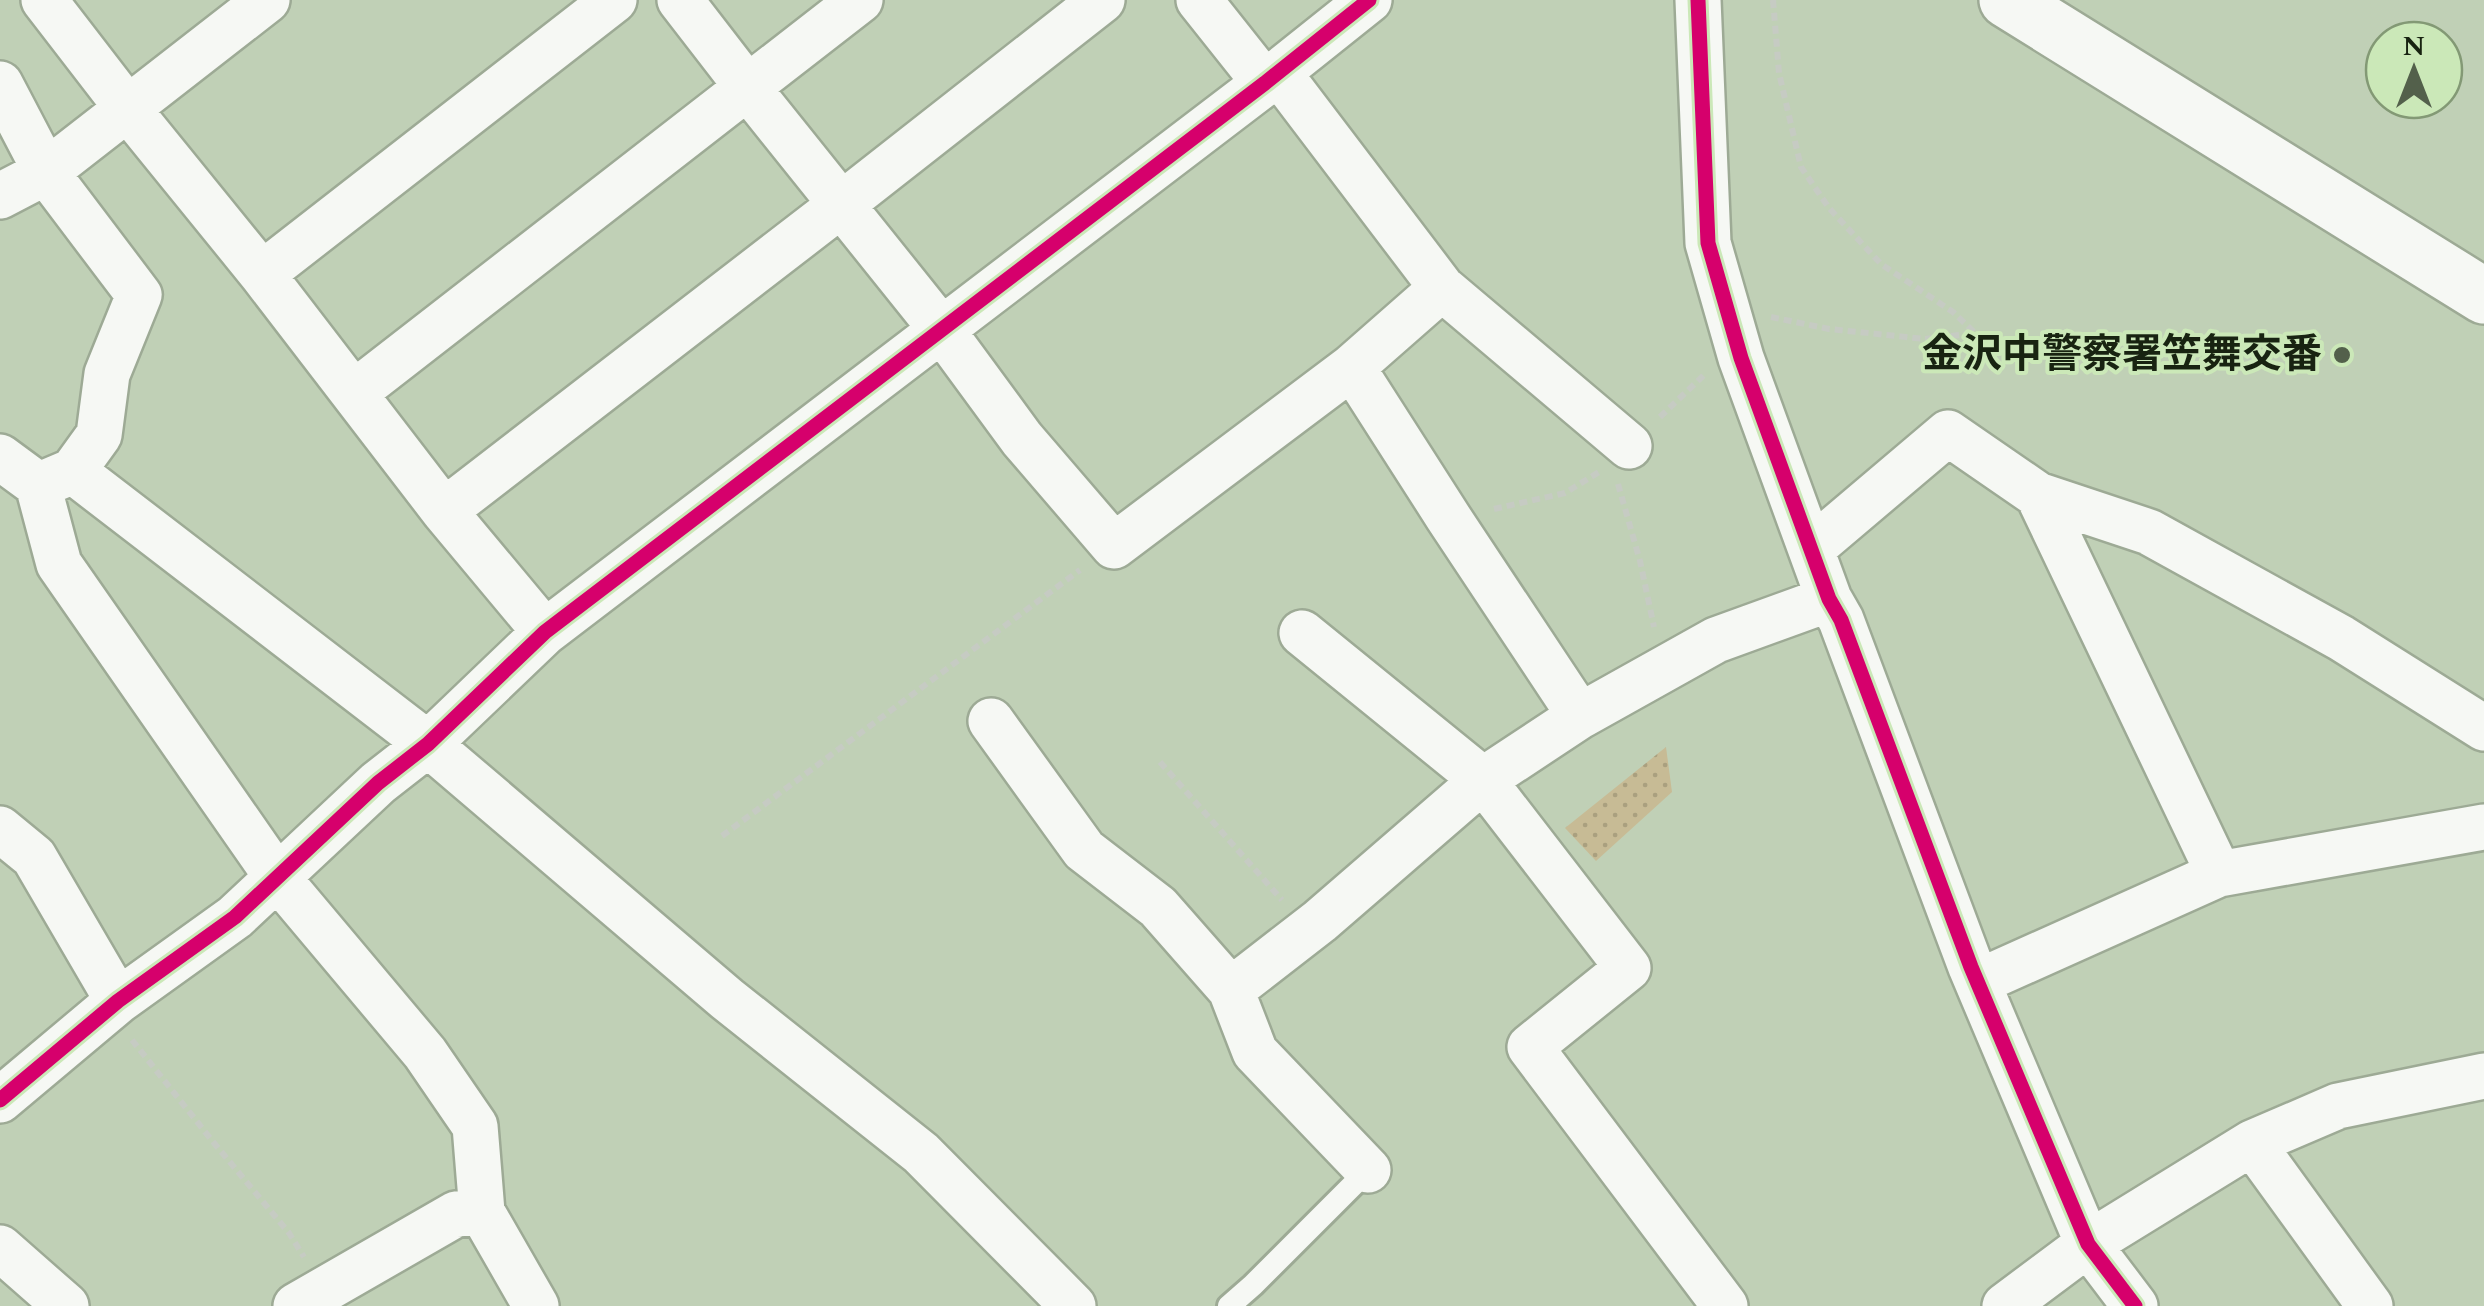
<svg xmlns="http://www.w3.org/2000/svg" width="2484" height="1306" viewBox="0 0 2484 1306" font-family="Spectral,'Noto Sans JP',serif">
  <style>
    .grass { fill: url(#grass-dots) }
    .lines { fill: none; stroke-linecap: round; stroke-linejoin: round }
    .lane-casing { stroke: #9daa95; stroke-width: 28 }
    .street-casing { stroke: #9daa95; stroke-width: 50 }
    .secondary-casing { stroke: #9daa95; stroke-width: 60 }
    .path { stroke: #c6cbc3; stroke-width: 6; stroke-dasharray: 8 5; stroke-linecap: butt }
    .lane { stroke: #f6f8f4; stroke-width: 22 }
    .street { stroke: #f6f8f4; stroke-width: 45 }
    .secondary { stroke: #f6f8f4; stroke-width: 55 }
    .cycleway-casing { stroke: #cbe8b8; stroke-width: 21 }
    .cycleway { stroke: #d6006c; stroke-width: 15 }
    .poi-dot { fill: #53604b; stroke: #cbe8b8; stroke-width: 4 }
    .labels { text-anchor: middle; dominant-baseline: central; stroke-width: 8; stroke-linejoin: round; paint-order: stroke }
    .poi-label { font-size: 40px; font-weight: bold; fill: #182311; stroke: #cbe8b8; text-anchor: end }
  </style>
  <defs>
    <pattern id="grass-dots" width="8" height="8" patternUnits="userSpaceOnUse" patternTransform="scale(2.5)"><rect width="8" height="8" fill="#c7bb95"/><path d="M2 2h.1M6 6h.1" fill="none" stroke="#aaa07f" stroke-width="1.8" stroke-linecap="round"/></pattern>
  </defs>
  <rect width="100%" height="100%" fill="#c0d0b6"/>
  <path class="grass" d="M1666 747 1672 792 1596 861 1565 828Z"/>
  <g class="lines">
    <g class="lane-casing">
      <path id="lane" d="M1229 1306 1253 1285 1368 1170"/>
    </g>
    <g class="street-casing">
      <path id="street" d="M44 0 128 109 262 274 444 511 545 632
        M680 0 748 88 942 330 1022 439 1114 546 1352 367 1442 288 1278 72
        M1199 0 1265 83
        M1698 0 1708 243 1741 358 1829 599 1841 620 1971 967 2088 1244 2135 1306
        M0 84 46 172 139 295 107 374 99 435 73 471 47 482
        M0 196 46 172 267 0
        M262 274 614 0
        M1442 288 1629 446
        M1352 367 1448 517 1580 716
        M354 393 860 0
        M0 457 38 485 59 564 277 877 425 1053 475 1126 482 1212 536 1306
        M73 471 428 744 727 999 921 1153 1073 1306
        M2038 495 2219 874
        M444 511 842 204 1102 0
        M1811 549 1948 433 2038 495 2149 532 2341 638 2484 728
        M1302 633 1483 780 1628 968 1530 1047 1725 1306
        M991 721 1084 850 1158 907 1231 990
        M0 829 34 857 118 1001
        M1978 982 2219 874 2484 827
        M0 1100 118 1001 235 917 378 783 428 744 545 632 1265 83 1369 0
        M2252 1143 2370 1306
        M1368 1170 1255 1052 1231 990 1320 921 1483 780 1580 716 1716 640 1829 599
        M0 1248 66 1306
        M296 1306 456 1214 482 1212
        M2005 1306 2088 1244 2252 1143 2338 1106 2484 1076"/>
    </g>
    <g class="secondary-casing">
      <path id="secondary" d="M2007 0 2484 296"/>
    </g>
    <path class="path" d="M1771 317 1829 329 1925 339 1975 333 1953 312 1881 264 1829 208 1801 167 1779 73 1773 0
      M1660 417 1705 374
      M1618 484 1640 561 1654 627
      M1494 509 1565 493 1599 472
      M1160 762 1282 900
      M722 836 1080 570
      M132 1040 214 1143 289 1233 304 1257"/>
    <use href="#lane" class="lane"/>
    <use href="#street" class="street"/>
    <use href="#secondary" class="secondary"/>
    <g class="cycleway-casing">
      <path id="cycleway" d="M1698 0 1708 243 1741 358 1829 599 1841 620 1971 967 2088 1244 2135 1306
        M0 1100 118 1001 235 917 378 783 428 744 545 632 1265 83 1369 0"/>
    </g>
    <use href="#cycleway" class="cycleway"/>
  </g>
  <circle class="poi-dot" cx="2342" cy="355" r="10"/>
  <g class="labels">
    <g class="poi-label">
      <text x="2322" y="355">金沢中警察署笠舞交番</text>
    </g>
  </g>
  <g transform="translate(2414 70)"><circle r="48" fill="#cbe8b8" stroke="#839975" stroke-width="2.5"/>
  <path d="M0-8L18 38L0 25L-18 38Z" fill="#53604b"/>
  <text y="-15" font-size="28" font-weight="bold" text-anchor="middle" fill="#182311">N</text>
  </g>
</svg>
